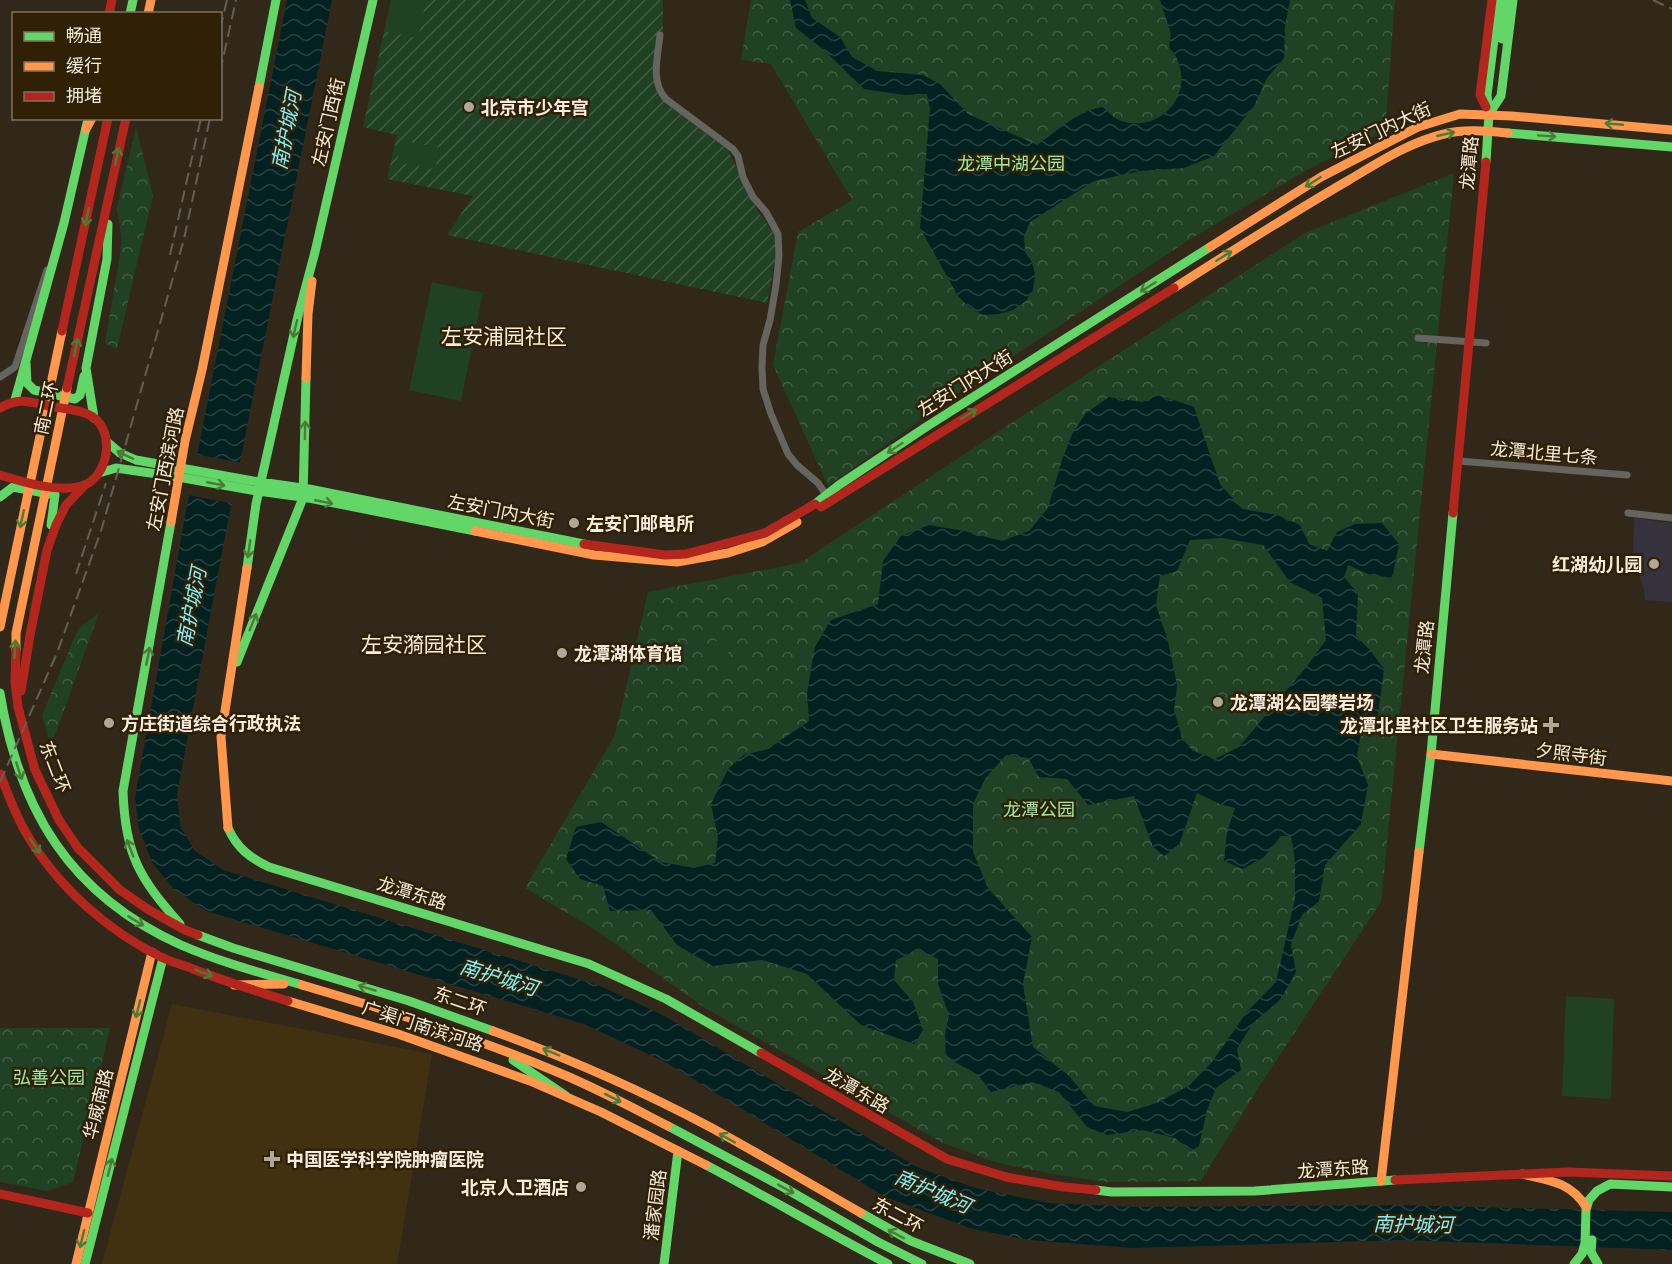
<svg xmlns="http://www.w3.org/2000/svg" width="1672" height="1264" viewBox="0 0 1672 1264" font-family="'Asap Condensed','Noto Sans SC',sans-serif">
  <style>
    .education { fill: #35323e }
    .built { fill: #423111 }
    .forest { fill: url(#forest-crowns) }
    .garden { fill: url(#garden-furrows) }
    .pitch { fill: #204124 }
    .water { fill: url(#water-waves); fill-rule: evenodd }
    .pier { fill: #31281a }
    .lines { fill: none; stroke-linecap: round; stroke-linejoin: round }
    .street { stroke: #66645e; stroke-width: 7 }
    .fast { stroke: #63d668; stroke-width: 9 }
    .slow { stroke: #ff974d; stroke-width: 9 }
    .jam { stroke: #b3261e; stroke-width: 9 }
    .rail { stroke: #645f56; stroke-width: 2; stroke-dasharray: 12 6; stroke-linecap: butt }
    .oneway { stroke: #4a7c37 }
    .poi-dot { fill: #b1a799; stroke: #302106; stroke-width: 2 }
    .labels { text-anchor: middle; dominant-baseline: central; stroke-width: 5; stroke-linejoin: round; paint-order: stroke }
    .poi-label { font-size: 18px; font-weight: bold; fill: #f6ecdd; stroke: #302106; text-anchor: start }
    .street-label { font-size: 18px; fill: #f6ecdd; stroke: #302106 }
    .park-label { font-size: 18px; fill: #98eda8; stroke: #302106 }
    .water-label { font-size: 20px; font-style: italic; fill: #85f0fd; stroke: #302106 }
    .quarter-label { font-size: 21px; fill: #f6ecdd; stroke: #302106 }
  </style>
  <defs>
    <pattern id="forest-crowns" width="20" height="18" patternUnits="userSpaceOnUse" patternTransform="scale(1.5)"><rect width="20" height="18" fill="#204124"/><path d="M2 6a3 3 0 1 1 6 0M12 15a3 3 0 1 1 6 0" fill="none" stroke="#415d43"/></pattern>
    <pattern id="garden-furrows" width="10" height="10" patternUnits="userSpaceOnUse" patternTransform="scale(1.5)"><rect width="10" height="10" fill="#204124"/><path d="M-1 1l2-2M0 10L10 0M9 11l2-2" fill="none" stroke="#415d43"/></pattern>
    <pattern id="water-waves" width="16" height="10" patternUnits="userSpaceOnUse" patternTransform="scale(1.5)"><rect width="16" height="10" fill="#042122"/><path d="M0 5q4-4 8 0t8 0" fill="none" stroke="#294142"/></pattern>
  </defs>
  <rect width="100%" height="100%" fill="#31281a"/>
  <path class="education" d="M1634 518 1672 523V602L1645 600 1644 590 1633 554Z"/>
  <path class="built" d="M172 1004 432 1054 397 1264H102Z"/>
  <path class="forest" d="M751 0H1395L1385 131 1310 168 1192 238 971 384 828 486 773 365 798 232 852 200 771 64 741 60Z
    M136 127 153 195 117 349 105 343 122 242 117 208Z
    M1454 173 1381 902 1260 1085 1201 1181 1105 1182 1053 1174 994 1162 941 1142 705 1008 594 929 525 888 615 735 648 592 800 563 1016 420 1305 233Z
    M99 613 51 746 42 715 78 629Z
    M0 1028H110L73 1182 47 1191 0 1182Z"/>
  <path class="garden" d="M391 0H663V32L655 89 660 98 728 150 757 210 774 234 776 256 767 303 447 235 473 196 387 179 397 135 363 127Z"/>
  <path class="pitch" d="M391 0H426L418 38 384 31Z
    M402 140 440 148 435 169 397 162Z
    M432 282 483 293 461 401 409 390Z
    M725 639 731 665 717 668 711 642Z
    M1566 996 1614 999 1611 1099 1562 1096Z"/>
  <path class="water" d="M287 0H332L221 557 177 794 180 826 195 851 223 870 598 985 663 1015 917 1167 975 1188 1049 1203 1135 1207 1400 1205 1672 1212V1250L1403 1240 1133 1248 1028 1240 973 1229 885 1197 667 1063 584 1024 206 911 174 889 153 864 139 829 135 798 185 516Z
    M790 0H805L812 18 840 37 852 57 877 71 923 75 940 84 968 114 1037 145C1057 131 1078 111 1102 107 1108 111 1114 119 1121 121 1159 133 1194 97 1177 59 1176 55 1172 51 1169 48L1171 34 1160 0H1290L1285 27 1284 58 1267 78 1254 106 1214 156 1184 168 1140 171 1094 181 1030 222 1024 236 1025 252 1032 262 1035 275 1033 290 1026 301 1013 310 999 314 983 315 969 307 958 296 920 228 930 109 927 94 904 95 864 89 824 50 796 28Z
    M1159 395 1194 407 1220 484 1242 509 1278 515 1300 525 1309 544 1327 551 1337 532 1355 524 1382 523 1399 544 1392 578 1368 574 1348 565 1344 577 1358 594 1356 636 1370 650 1384 669 1377 722 1361 732 1357 757 1368 785 1361 824 1325 865 1319 901 1302 915 1291 944 1296 972 1280 1000 1253 1023 1237 1049 1241 1070 1216 1088 1207 1110 1199 1146 1191 1151 1175 1138 1143 1130 1107 1135 1087 1127 1059 1092 1032 1082 991 1092 978 1075 946 1057 945 1034 949 1015 938 984V959L918 950 896 960 894 980 913 1002 923 1030 914 1044 861 1025 807 974 762 960 713 966 677 945 651 910 610 911 603 886 580 879 566 859 576 827 601 822 661 862 694 868 715 863 718 838 711 804 728 769 744 755 768 749 809 721 807 693 815 647 831 620 878 604 883 561 901 536 929 525 964 531 1002 541 1029 531 1048 508 1062 460 1072 434 1086 413 1109 397 1142 402ZM1222 538 1263 545 1290 582 1322 598 1326 640 1307 666 1239 747 1215 759 1193 751 1182 738 1174 710 1177 685 1168 641 1156 605 1160 576 1177 571 1190 540ZM1006 755 1028 758 1039 777 1067 779 1088 805 1134 796 1153 847 1164 856 1179 845 1197 793 1220 804 1235 808 1227 832 1224 861 1243 869 1264 857 1281 836H1291L1295 861V899L1276 982 1247 1012 1212 1062 1190 1085 1159 1102 1128 1112 1094 1106 1069 1076 1033 1047 1023 984 1032 937 988 888 973 852V804L985 779Z"/>
  <path class="pier" d="M194 454 243 463 235 504 187 495Z"/>
  <g class="lines">
    <path class="street" d="M660 35C658 56 650 82 666 99L733 149 738 156 743 177 753 197 766 212 778 234 779 256 776 285 770 320 763 345 762 367 763 389 771 414 788 454 797 465 818 483 829 499
      M1418 338 1486 343
      M0 377 15 367 47 270
      M1459 461 1627 475
      M1628 513 1672 518"/>
    <path class="fast" d="M130 14 133 0
      M1502 39 1506 0
      M259 87 276 0
      M1489 114 1501 96 1513 0
      M1508 133 1672 147
      M1486 162 1489 114 1487 95 1499 0
      M26 363 27 383 34 390 75 399 80 395 84 376
      M15 400 64 223 87 123
      M94 418 86 368 107 259 108 224
      M107 442 120 453 136 460 253 481 309 489 584 544
      M99 473 116 468 178 477 251 490 309 498 475 531
      M0 497 13 487 55 495 51 525
      M815 504 839 485 926 427 1210 247
      M171 522 123 791C125 854 139 878 180 924
      M247 568 256 504 298 316 315 252 373 0
      M237 662 303 498 306 378
      M0 693C19 810 70 895 181 945 220 962 261 973 302 985
      M228 828C237 848 250 858 269 867L589 964 666 999 761 1053
      M1419 852 1431 754 1453 513
      M198 935 233 948 409 1001 493 1031
      M513 1060 566 1096
      M668 1126 783 1187 878 1242 922 1264
      M706 1165C767 1197 827 1232 888 1264
      M1096 1190 1112 1192 1255 1191 1395 1180
      M861 1213 911 1241 970 1264
      M1592 1240 1591 1252 1598 1264
      M85 1264 163 958
      M664 1264 678 1151
      M1574 1264 1582 1254 1585 1243 1586 1210 1589 1200 1597 1191 1610 1184 1672 1187"/>
    <path class="slow" d="M148 14 151 0
      M86 129 92 118
      M1210 247 1321 177 1418 127 1460 114 1512 116 1672 130
      M1174 288C1232 251 1290 214 1349 180 1379 162 1410 142 1444 134 1465 129 1486 131 1508 133
      M306 378 308 314 312 281
      M171 522 185 441 202 370 259 87
      M475 531 594 555 677 562 728 553 762 542 797 522
      M0 627 62 331
      M16 650V633L67 388
      M1431 754 1672 781
      M228 828 221 737 247 568
      M234 985 284 984
      M302 985C390 1011 477 1038 562 1074 598 1089 633 1108 668 1126
      M288 1001 398 1034 530 1081 601 1112 706 1165
      M493 1031C568 1058 640 1090 710 1127 761 1155 811 1184 861 1213
      M1522 1174C1548 1180 1571 1182 1586 1207
      M1381 1181 1419 852
      M76 1264 152 952"/>
    <path class="jam" d="M109 14 112 0
      M1486 107 1480 95 1492 0
      M62 331 108 118
      M67 388 126 118
      M0 408C19 397 29 402 49 406 63 409 81 409 93 417 116 433 108 478 82 486 58 493 23 482 0 475
      M821 507 1174 288
      M1453 513 1486 162
      M584 544 665 555 686 554 765 533 815 504
      M16 650 15 682 18 707 35 770 59 820 78 848 120 890 149 910 185 930 198 935
      M21 691 30 635 47 550 56 525 66 505 85 485
      M0 774C8 794 15 814 26 833 57 886 107 931 163 958 172 962 183 965 193 969 224 981 256 991 288 1001
      M761 1053 947 1159 1006 1177 1064 1187 1096 1190
      M1395 1180 1568 1172 1672 1176
      M0 1194 88 1213"/>
    <path class="rail" d="M1653 0 1672 9
      M220 29 227 0
      M220 72 236 0
      M170 255 201 118
      M76 574 106 483
      M0 782 57 653 101 531 184 239 210 118"/>
  </g>
  <defs><path id="oneway-shaft" d="M-6 0H5M1.5-3L5.5 0L1.5 3" fill="none" stroke-width="1.6" stroke-linecap="round" stroke-linejoin="round" transform="scale(1.5)"/></defs>
  <g class="oneway">
    <use href="#oneway-shaft" transform="translate(1614 124) rotate(-175)"/>
    <use href="#oneway-shaft" transform="translate(1446 134) rotate(-13)"/>
    <use href="#oneway-shaft" transform="translate(1547 136) rotate(4)"/>
    <use href="#oneway-shaft" transform="translate(117 156) rotate(-78)"/>
    <use href="#oneway-shaft" transform="translate(1313 182) rotate(148)"/>
    <use href="#oneway-shaft" transform="translate(87 217) rotate(102)"/>
    <use href="#oneway-shaft" transform="translate(1224 256) rotate(-32)"/>
    <use href="#oneway-shaft" transform="translate(1148 287) rotate(148)"/>
    <use href="#oneway-shaft" transform="translate(295 329) rotate(103)"/>
    <use href="#oneway-shaft" transform="translate(76 347) rotate(-78)"/>
    <use href="#oneway-shaft" transform="translate(969 414) rotate(-32)"/>
    <use href="#oneway-shaft" transform="translate(305 430) rotate(-89)"/>
    <use href="#oneway-shaft" transform="translate(895 448) rotate(147)"/>
    <use href="#oneway-shaft" transform="translate(125 455) rotate(-155)"/>
    <use href="#oneway-shaft" transform="translate(216 484) rotate(11)"/>
    <use href="#oneway-shaft" transform="translate(324 502) rotate(11)"/>
    <use href="#oneway-shaft" transform="translate(22 519) rotate(102)"/>
    <use href="#oneway-shaft" transform="translate(249 549) rotate(98)"/>
    <use href="#oneway-shaft" transform="translate(253 622) rotate(-68)"/>
    <use href="#oneway-shaft" transform="translate(15 649) rotate(-87)"/>
    <use href="#oneway-shaft" transform="translate(148 656) rotate(-79)"/>
    <use href="#oneway-shaft" transform="translate(19 771) rotate(72)"/>
    <use href="#oneway-shaft" transform="translate(35 846) rotate(57)"/>
    <use href="#oneway-shaft" transform="translate(130 848) rotate(-111)"/>
    <use href="#oneway-shaft" transform="translate(136 921) rotate(32)"/>
    <use href="#oneway-shaft" transform="translate(204 973) rotate(21)"/>
    <use href="#oneway-shaft" transform="translate(367 988) rotate(-163)"/>
    <use href="#oneway-shaft" transform="translate(138 1009) rotate(104)"/>
    <use href="#oneway-shaft" transform="translate(551 1052) rotate(-157)"/>
    <use href="#oneway-shaft" transform="translate(613 1098) rotate(27)"/>
    <use href="#oneway-shaft" transform="translate(727 1138) rotate(-150)"/>
    <use href="#oneway-shaft" transform="translate(110 1167) rotate(-76)"/>
    <use href="#oneway-shaft" transform="translate(786 1189) rotate(29)"/>
    <use href="#oneway-shaft" transform="translate(896 1234) rotate(-152)"/>
    <use href="#oneway-shaft" transform="translate(82 1239) rotate(104)"/>
  </g>
  <g class="poi-dot">
    <circle cx="469" cy="107" r="6"/>
    <circle cx="574" cy="523" r="6"/>
    <circle cx="1654" cy="564" r="6"/>
    <circle cx="562" cy="653" r="6"/>
    <circle cx="1218" cy="702" r="6"/>
    <circle cx="109" cy="723" r="6"/>
    <path d="M1548 716h6v6h6v6h-6v6h-6v-6h-6v-6h6z"/>
    <path d="M269 1150h6v6h6v6h-6v6h-6v-6h-6v-6h6z"/>
    <circle cx="581" cy="1187" r="6"/>
  </g>
  <g class="labels">
    <g class="poi-label">
      <text x="481" y="107">北京市少年宫</text>
      <text x="586" y="523">左安门邮电所</text>
      <text x="1642" y="564" text-anchor="end">红湖幼儿园</text>
      <text x="574" y="653">龙潭湖体育馆</text>
      <text x="1230" y="702">龙潭湖公园攀岩场</text>
      <text x="121" y="723">方庄街道综合行政执法</text>
      <text x="1538" y="725" text-anchor="end">龙潭北里社区卫生服务站</text>
      <text x="286" y="1159">中国医学科学院肿瘤医院</text>
      <text x="569" y="1187" text-anchor="end">北京人卫酒店</text>
    </g>
    <g class="street-label">
      <text transform="translate(328 122) rotate(-77)">左安门西街</text>
      <text transform="translate(1381 130) rotate(-25)">左安门内大街</text>
      <text transform="translate(1469 163) rotate(-85)">龙潭路</text>
      <text transform="translate(965 383) rotate(-32)">左安门内大街</text>
      <text transform="translate(46 408) rotate(-78)">南二环</text>
      <text transform="translate(1544 453) rotate(5)">龙潭北里七条</text>
      <text transform="translate(165 469) rotate(-79)">左安门西滨河路</text>
      <text transform="translate(501 511) rotate(11)">左安门内大街</text>
      <text transform="translate(1424 647) rotate(-84)">龙潭路</text>
      <text transform="translate(1571 754) rotate(7)">夕照寺街</text>
      <text transform="translate(55 767) rotate(69)">东二环</text>
      <text transform="translate(412 893) rotate(17)">龙潭东路</text>
      <text transform="translate(460 1001) rotate(19)">东二环</text>
      <text transform="translate(423 1026) rotate(18)">广渠门南滨河路</text>
      <text transform="translate(857 1090) rotate(30)">龙潭东路</text>
      <text transform="translate(98 1104) rotate(-76)">华威南路</text>
      <text transform="translate(1333 1169) rotate(-4)">龙潭东路</text>
      <text transform="translate(655 1205) rotate(-83)">潘家园路</text>
      <text transform="translate(898 1215) rotate(28)">东二环</text>
    </g>
    <g class="park-label">
      <text x="1011" y="163">龙潭中湖公园</text>
      <text x="1039" y="809">龙潭公园</text>
      <text x="49" y="1077">弘善公园</text>
    </g>
    <g class="water-label">
      <text transform="translate(286 130) rotate(-79)">南护城河</text>
      <text transform="translate(191 607) rotate(-79)">南护城河</text>
      <text transform="translate(499 977) rotate(17)">南护城河</text>
      <text transform="translate(933 1191) rotate(23)">南护城河</text>
      <text transform="translate(1413 1224) rotate(1)">南护城河</text>
    </g>
    <g class="quarter-label">
      <text x="504" y="336">左安浦园社区</text>
      <text x="424" y="644">左安漪园社区</text>
    </g>
  </g>
  <rect x="12" y="12" width="210" height="108" fill="#302106" stroke="#7f725c" stroke-width="1.5"/>
  <rect x="24" y="32" width="30" height="9" fill="#63d668" stroke="#7f725c" stroke-width="1.5"/>
  <text x="66" y="42" font-size="18" fill="#f6ecdd">畅通</text>
  <rect x="24" y="62" width="30" height="9" fill="#ff974d" stroke="#7f725c" stroke-width="1.5"/>
  <text x="66" y="72" font-size="18" fill="#f6ecdd">缓行</text>
  <rect x="24" y="92" width="30" height="9" fill="#b3261e" stroke="#7f725c" stroke-width="1.5"/>
  <text x="66" y="102" font-size="18" fill="#f6ecdd">拥堵</text>
</svg>
